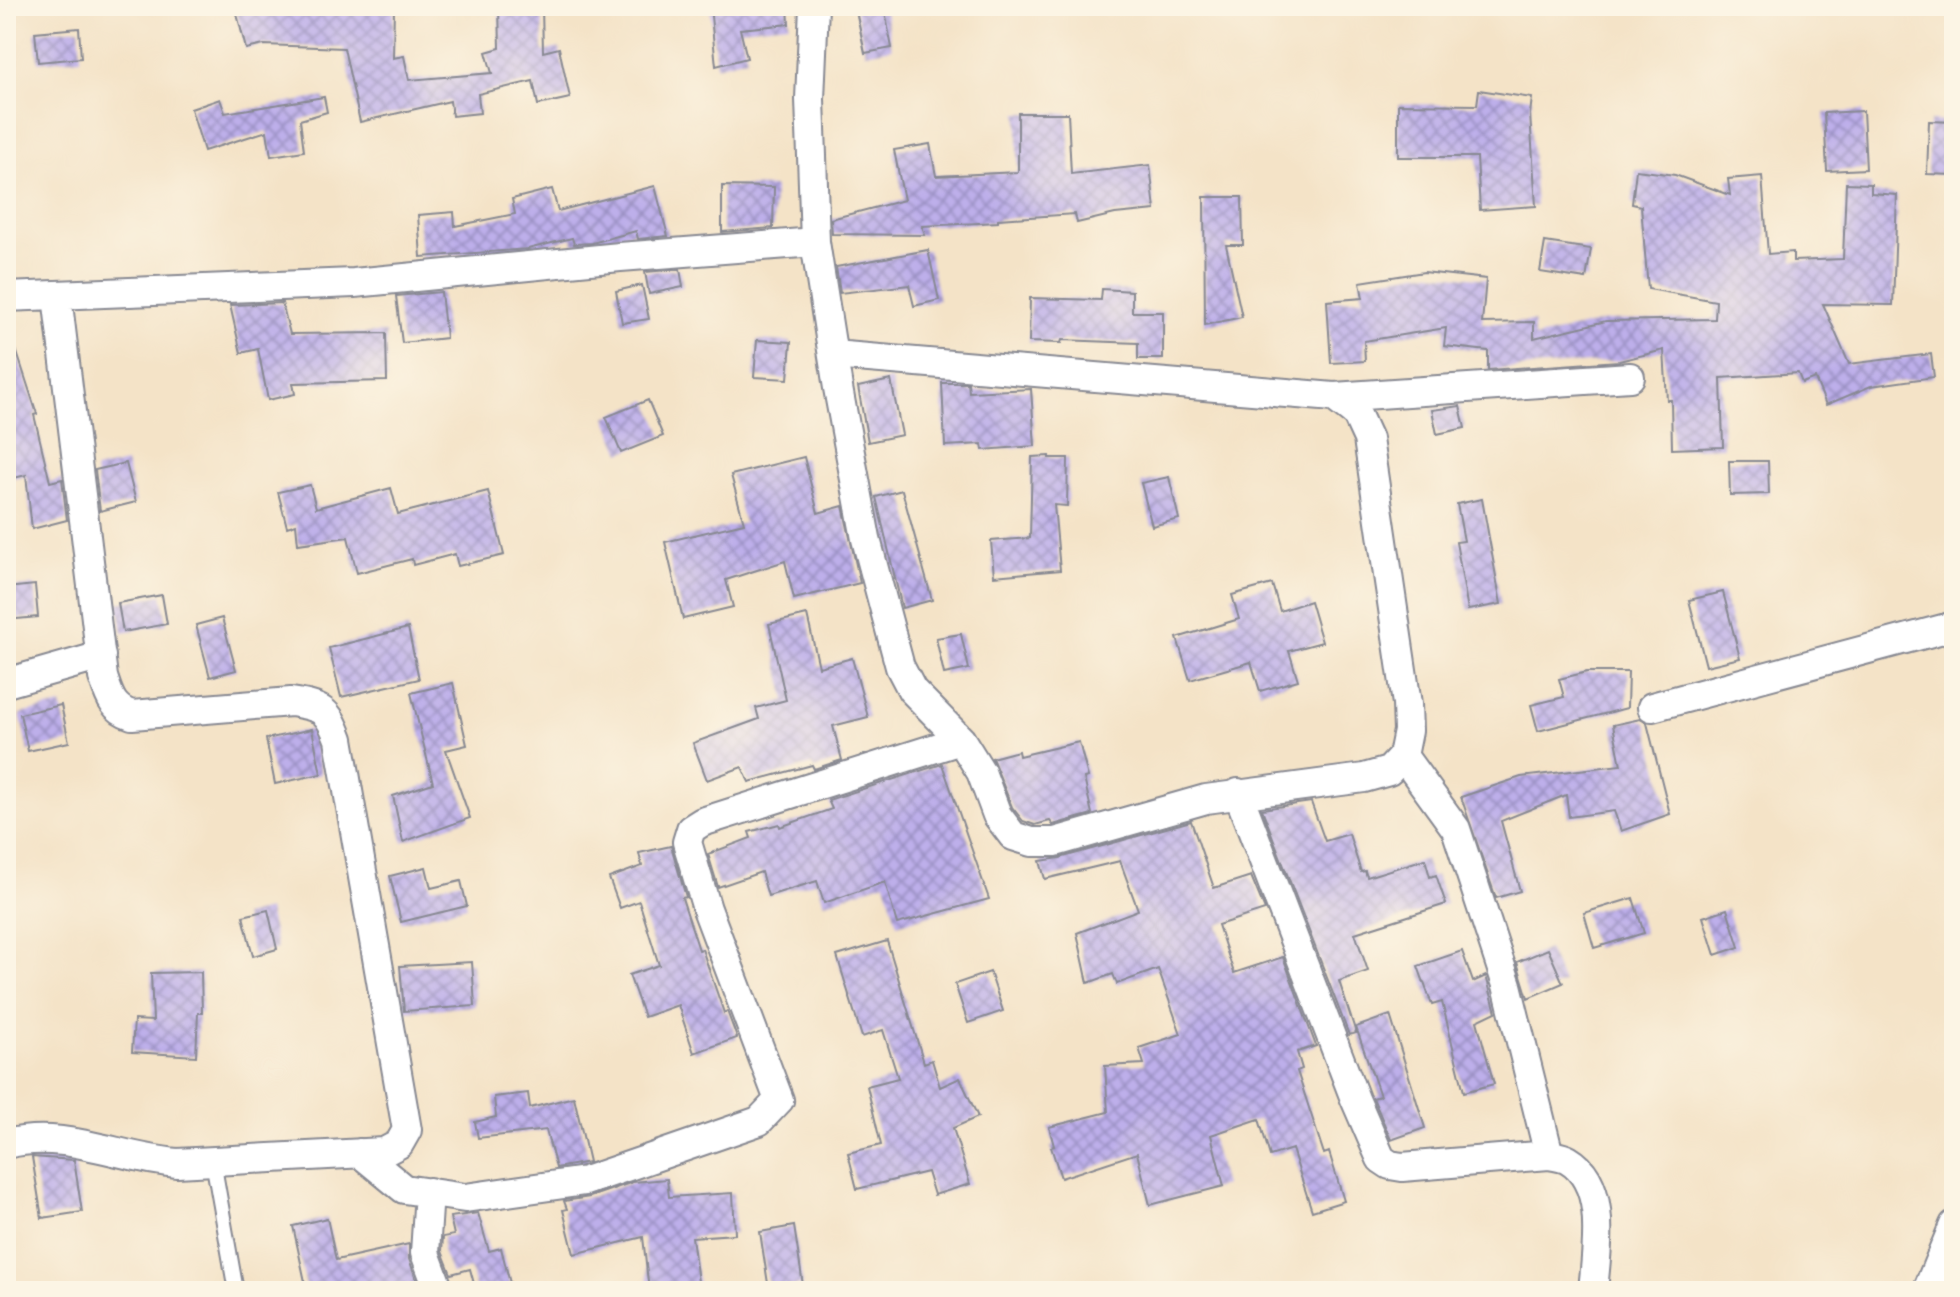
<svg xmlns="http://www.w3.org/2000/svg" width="1960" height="1297" viewBox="0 0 1960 1297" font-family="Dekko,sans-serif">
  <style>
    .building { fill: url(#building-cross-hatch) }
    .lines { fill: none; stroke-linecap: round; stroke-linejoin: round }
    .lane-casing { stroke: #888992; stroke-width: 18 }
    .street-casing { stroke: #888992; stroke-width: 32 }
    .lane { stroke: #fff; stroke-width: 14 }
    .street { stroke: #fff; stroke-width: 28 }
  </style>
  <defs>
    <pattern id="building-cross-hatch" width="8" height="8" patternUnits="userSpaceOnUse" patternTransform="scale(2)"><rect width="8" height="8" fill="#bdafea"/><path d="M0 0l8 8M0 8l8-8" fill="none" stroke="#998fc1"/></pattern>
  </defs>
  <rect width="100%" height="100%" fill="#fcf5e5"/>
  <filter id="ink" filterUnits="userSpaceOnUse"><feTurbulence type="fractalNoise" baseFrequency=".0125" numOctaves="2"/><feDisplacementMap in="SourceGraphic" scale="16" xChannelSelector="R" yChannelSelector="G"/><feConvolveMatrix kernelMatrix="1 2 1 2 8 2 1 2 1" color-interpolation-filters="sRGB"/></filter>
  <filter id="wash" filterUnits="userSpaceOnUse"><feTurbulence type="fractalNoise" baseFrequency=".006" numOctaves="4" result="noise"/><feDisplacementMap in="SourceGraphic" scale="32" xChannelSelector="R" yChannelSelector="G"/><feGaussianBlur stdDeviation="1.8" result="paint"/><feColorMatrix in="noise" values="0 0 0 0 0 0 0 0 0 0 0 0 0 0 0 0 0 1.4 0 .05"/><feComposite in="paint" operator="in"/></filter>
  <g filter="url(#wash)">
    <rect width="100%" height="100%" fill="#f4e3c7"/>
    <g id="blocks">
      <path class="building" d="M235 6H394L393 58 404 56 409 80 492 73 486 52 500 48 499 6H542L543 52 559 48 570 98 538 105 533 81 478 94 480 113 452 116 450 101 360 122 344 48 264 45 246 49Z
        M710 6H788L789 24 740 29 747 58 716 66Z
        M855 6H884L892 48 865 53Z
        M79 28 81 58 38 62 35 32Z
        M1479 90 1532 98 1530 114 1536 206 1480 210 1477 157H1398V104L1477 105Z
        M324 97 327 112 300 120 304 151 271 156 267 131 204 151 191 109 220 99 225 113Z
        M1863 111 1866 169 1827 171 1824 113Z
        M1018 113H1068L1071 174 1150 165 1155 210 1115 214 1077 223 1075 214 998 219V222L922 226 925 235 832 234 831 219 904 200 894 150 930 144 936 176 1018 172Z
        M1929 121 1954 122V175L1927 174Z
        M1636 170 1675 175 1730 195 1728 179 1762 176 1768 254 1793 252V261L1843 259 1846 183 1871 184V193L1897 195 1893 305 1823 304 1849 364 1931 354 1934 377 1871 386 1826 405 1815 378 1802 383 1798 373 1721 378 1723 447 1672 449 1671 400H1667L1664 350 1619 361 1488 370V351L1444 346 1446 328 1364 341 1365 361 1331 363 1327 301 1363 298 1360 282 1424 272 1486 279 1482 323 1534 322V338L1606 321 1715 319 1716 301 1648 289 1641 206 1632 204Z
        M655 186 668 236 638 239 636 231 592 243 574 244 572 238 528 249 421 257 418 215 454 212 455 226 515 214 512 199 552 189 558 211Z
        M722 186 774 187 773 228 722 232Z
        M1204 197H1242L1243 245H1226L1242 317 1205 325Z
        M1545 242 1591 249 1586 279 1540 272Z
        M928 250 939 300 914 306 909 285 840 293 836 267Z
        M680 269 683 287 649 294 645 272Z
        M642 285 649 319 622 323 616 291Z
        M1102 289 1132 291V312H1163V359H1138V343L1062 340 1061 343 1029 342 1030 298 1101 300Z
        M441 292 446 338 402 343 396 296Z
        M282 303 290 334 386 333 387 381 293 383 295 394 268 400 258 349 241 353 230 305Z
        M11 334 37 414 34 415 50 482 62 479 67 520 32 529 26 475 6 480V335Z
        M757 340 791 342 788 379 754 377Z
        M891 380 902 435 868 442 858 387Z
        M942 383H968L969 392 1031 389 1035 446 983 450 982 444 945 446Z
        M648 400 663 436 621 453 606 417Z
        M1460 406 1465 428 1437 434 1432 410Z
        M1049 456V458H1068L1067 506 1054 505 1060 570 994 576 991 541 1030 538 1032 457Z
        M804 457 818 513 843 506 860 583 794 599 785 561 726 580 733 607 683 619 665 542 744 523 731 475Z
        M1729 461H1768L1769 494 1730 495Z
        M126 463 136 502 100 511 95 470Z
        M1169 477 1179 519 1152 526 1141 483Z
        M310 485 316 508 391 488 398 514 488 491 504 555 458 566 455 554 413 565 412 559 357 573 348 537 298 544 296 524 287 527 278 492Z
        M902 490 932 600 902 608 876 497Z
        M1482 499 1501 604 1468 610 1456 542 1464 541 1457 504Z
        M1272 584 1280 611 1310 601 1322 642 1289 651 1298 680 1260 691 1251 662 1190 680 1177 638 1239 619 1232 595Z
        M35 585 38 617 6 620V588Z
        M1723 592 1740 658 1706 666 1689 600Z
        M162 595 167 624 123 632 118 603Z
        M807 615 819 667 852 658 868 717 833 726 842 760 814 769 812 765 749 782 742 767 707 780 693 743 759 719 756 708 786 700 769 624Z
        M222 618 236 670 210 677 196 625Z
        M408 628 419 679 341 697 329 648Z
        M961 634 969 669 944 674 936 638Z
        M1587 672H1628L1627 708 1538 731 1531 705 1564 697 1559 679Z
        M453 683 467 745 446 750 470 818 403 842 393 796 433 783 411 693Z
        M61 705 69 742 28 751 20 714Z
        M1640 719 1647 723 1670 814 1621 831 1614 811 1569 817 1566 795 1501 821 1520 891 1496 898 1461 797 1521 777 1621 765 1613 725Z
        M312 729 321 774 275 784 266 739Z
        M1079 742 1088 777 1084 778 1092 814 1053 825 1050 821 1035 825 1023 821 1012 807 992 758 1018 751 1019 756Z
        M942 764 989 899 897 924 885 882 824 903 817 881 768 896 761 872 718 887 708 854 751 838 749 832 779 824 780 827 832 809 828 800Z
        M1311 802 1325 841 1349 834 1361 872 1365 871 1367 877 1425 859 1430 877 1436 875 1446 904 1355 933 1368 971 1339 981 1356 1033 1349 1035 1262 809Z
        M1191 821 1214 888 1251 876 1265 910 1218 925 1234 973 1283 957 1316 1046 1297 1052 1302 1069 1297 1071 1324 1154 1329 1152 1344 1201 1312 1211 1292 1149 1270 1156 1259 1119 1211 1135 1224 1186 1150 1205 1137 1153 1061 1178 1051 1147 1054 1146 1049 1127 1108 1112 1105 1066 1144 1064 1139 1048 1181 1034 1158 969 1117 984 1113 974 1088 983 1077 933 1138 910 1120 861 1045 879 1040 861 1060 858Z
        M671 846 686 897 682 898 699 950 702 949 724 1013 727 1011 737 1038 694 1053 678 1005 644 1017 629 975 659 965 639 901 620 908 609 878 642 866 639 853Z
        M426 867 431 888 461 881 467 906 401 922 390 876Z
        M1633 898 1644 933 1594 948 1584 913Z
        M1727 909 1739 947 1715 955 1703 917Z
        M268 910 277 949 253 956 243 916Z
        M887 941 924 1063 932 1060 940 1087 960 1078 978 1117 953 1128 970 1184 934 1195 927 1172 857 1189 848 1153 881 1145 867 1086 898 1078 883 1030 862 1037 837 956Z
        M1548 949 1563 983 1528 998 1517 962Z
        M1462 951 1473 982 1486 976 1496 1012 1477 1021 1494 1084 1464 1092 1442 1002 1432 1005 1418 966Z
        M472 962 475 1006 404 1011 400 966Z
        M201 972 202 1013H198L196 1056 132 1052 134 1020 153 1021 151 973Z
        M990 972 1003 1011 968 1023 955 984Z
        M1390 1015 1425 1128 1391 1140 1373 1098 1380 1096 1356 1027Z
        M528 1093 530 1108 574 1097 589 1162 556 1168 546 1130 478 1138 475 1122 496 1117 494 1097Z
        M32 1157 74 1160 82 1212 42 1218Z
        M667 1179 669 1197 733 1193 735 1234 692 1237 699 1289 649 1291 643 1237 574 1254 563 1210 567 1209 564 1201 590 1197 633 1182Z
        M478 1213 489 1251 501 1248 512 1291H476L470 1269 451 1274 442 1251 443 1237 454 1235 450 1217Z
        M327 1218 336 1260 409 1244V1259L418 1284 415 1285 416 1291H307L293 1226Z
        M794 1226 803 1285 769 1290 760 1232Z"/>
    </g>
  </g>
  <g filter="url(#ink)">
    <use href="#blocks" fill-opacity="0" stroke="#888992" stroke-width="2"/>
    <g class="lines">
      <g class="lane-casing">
        <path id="lane" d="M213 1161 236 1291"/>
      </g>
      <g class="street-casing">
        <path id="street" d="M814 6 810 99 815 242 838 388 866 539 900 667 912 690 961 740 981 772 997 815 1013 836 1032 842H1055L1206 799 1364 778 1389 771 1403 756 1408 731 1407 704 1368 439 1357 415 1334 397 833 355
          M6 297 354 283 620 257 815 242
          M1334 397 1630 377
          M6 683 101 656
          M1652 707 1954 626
          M1403 756 1456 829 1507 985 1549 1155
          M1238 793 1355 1099 1381 1159 1390 1165 1402 1167 1549 1155C1555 1156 1563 1157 1568 1160 1609 1184 1596 1252 1593 1291
          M6 1144C65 1129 118 1158 177 1163L384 1152 399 1144 407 1130 339 739C328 709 322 707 291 702L132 715C112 709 109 695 103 677L57 296
          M360 1153 404 1189 465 1198 585 1181 759 1121 779 1100 707 909 687 842 691 829 702 822 961 740
          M429 1192 425 1253 439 1291
          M1927 1291 1954 1225"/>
      </g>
      <use href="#lane" class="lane"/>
      <use href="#street" class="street"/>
    </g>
  </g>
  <rect width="1960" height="1297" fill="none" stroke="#fcf5e5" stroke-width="32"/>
</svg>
